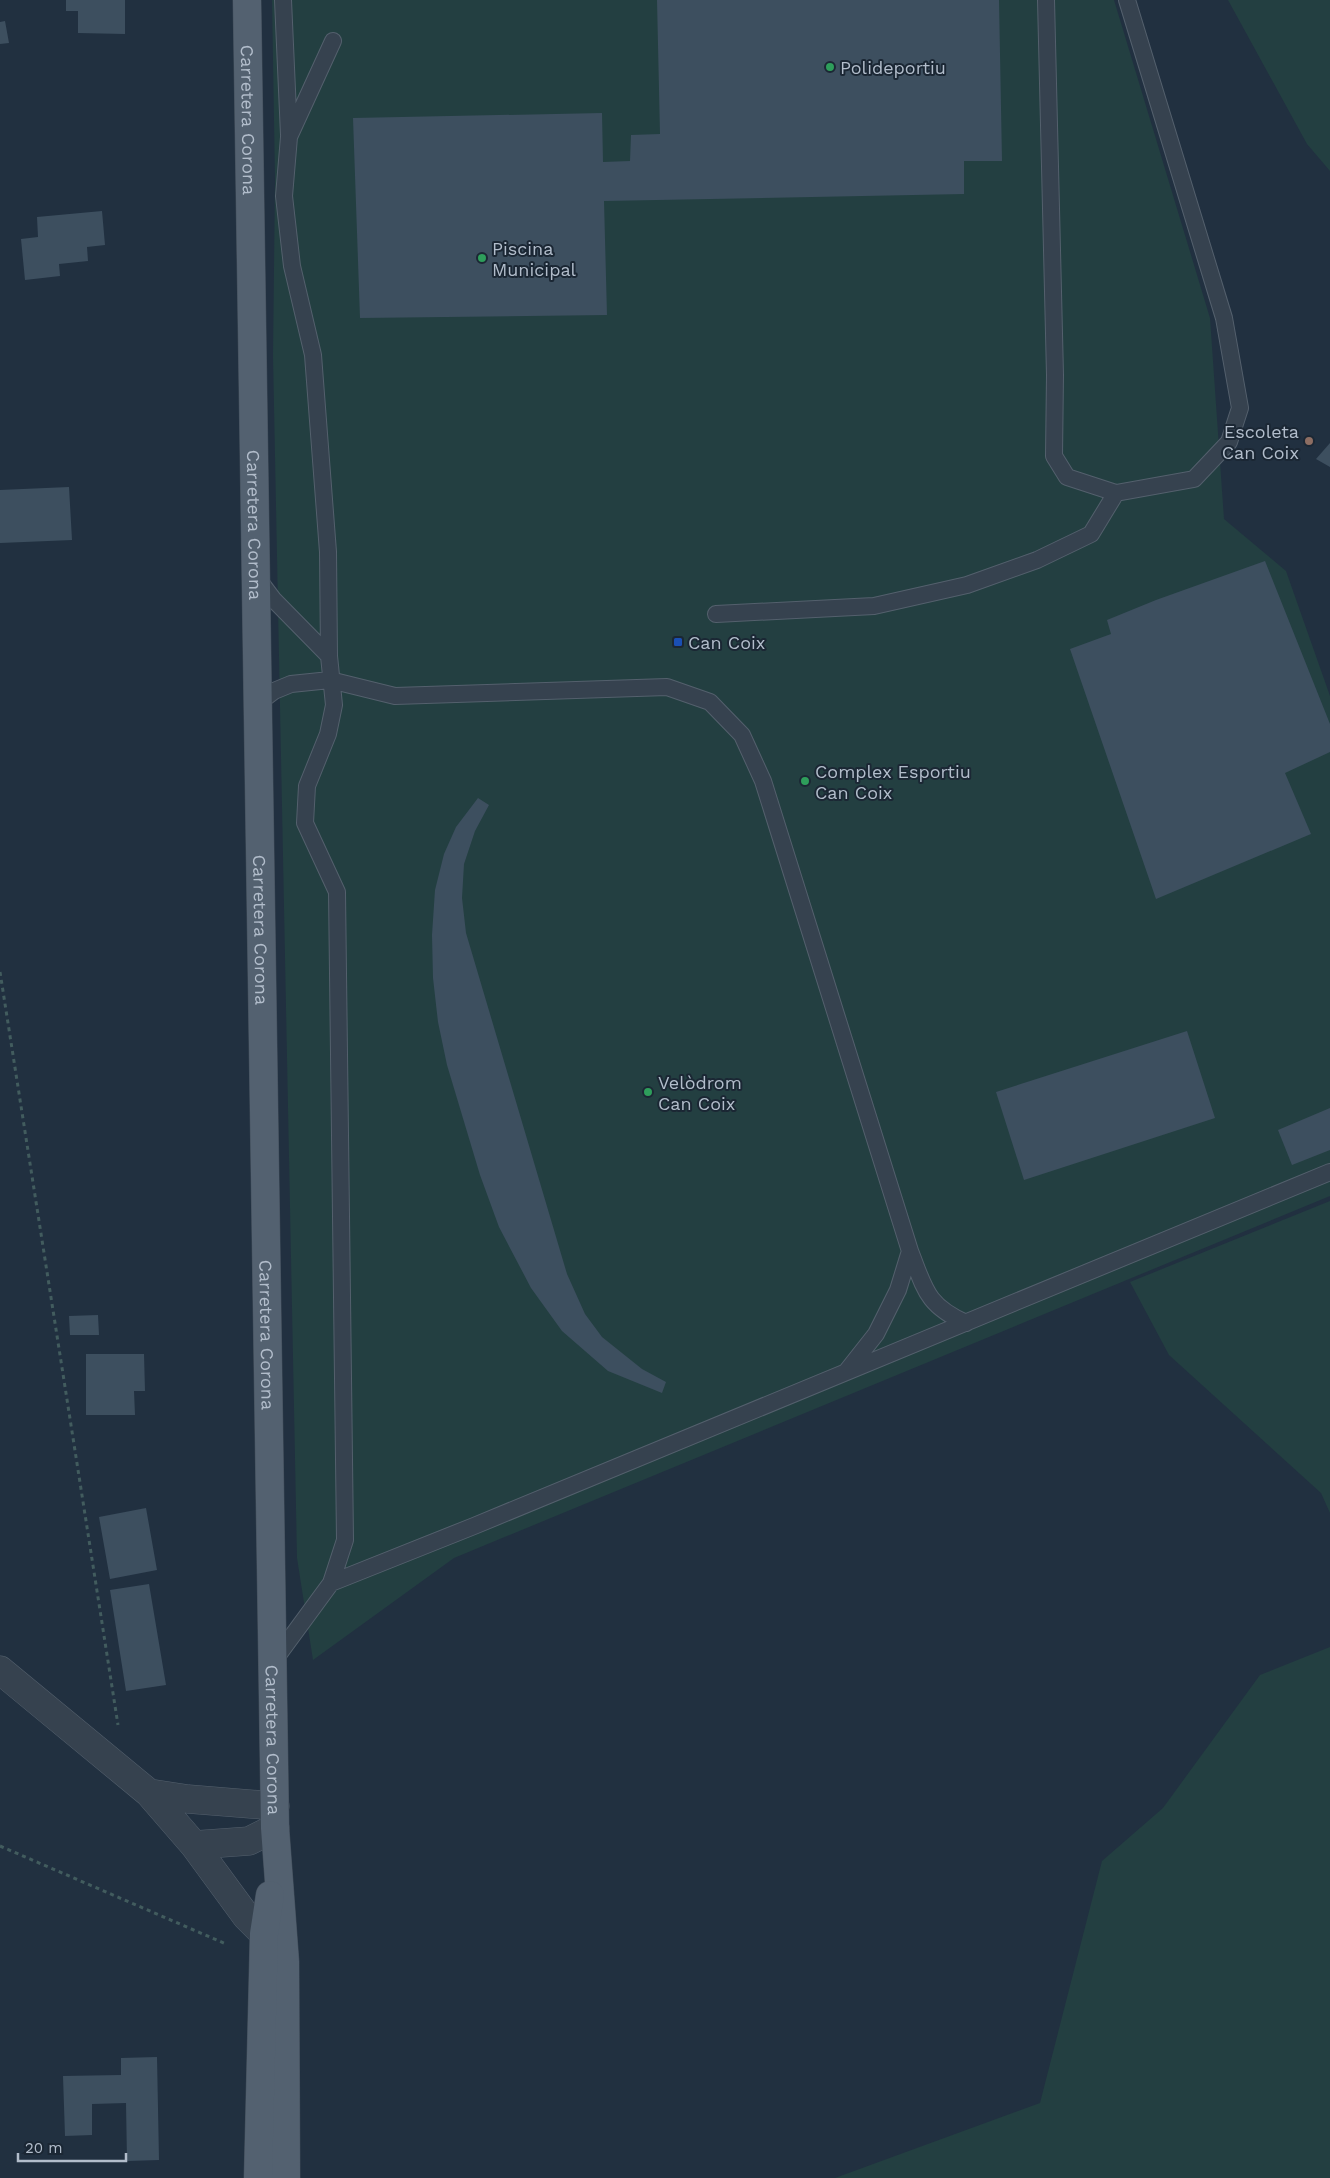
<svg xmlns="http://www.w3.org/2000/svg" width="1330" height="2178" viewBox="0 0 1330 2178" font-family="'Work Sans',sans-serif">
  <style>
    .green { fill: #233f41 }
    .building { fill: #3d4f5f }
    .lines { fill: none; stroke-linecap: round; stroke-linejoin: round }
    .service-casing { stroke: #54606d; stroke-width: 18 }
    .minor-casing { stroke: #54606d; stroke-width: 29 }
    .primary-casing { stroke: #3f4b58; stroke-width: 29 }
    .path { stroke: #425c5e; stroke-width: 3; stroke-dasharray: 4 4; stroke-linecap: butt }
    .service { stroke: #36424f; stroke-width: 16 }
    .minor { stroke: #36424f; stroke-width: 28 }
    .primary { stroke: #536170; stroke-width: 28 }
    .leisure-dot { fill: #2e9e5b; stroke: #1b2734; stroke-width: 2 }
    .education-dot { fill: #8d6e63; stroke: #1b2734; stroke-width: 2 }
    .transit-dot { fill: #1a4fb4; stroke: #1b2734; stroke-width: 2 }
    .labels { text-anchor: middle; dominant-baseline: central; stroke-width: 4; stroke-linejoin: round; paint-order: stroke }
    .poi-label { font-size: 18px; fill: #b2bdcb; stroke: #1b2734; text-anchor: start }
    .street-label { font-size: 18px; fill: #b2bdcb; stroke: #1b2734 }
  </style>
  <rect width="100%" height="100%" fill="#213040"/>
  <path class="green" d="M272 0H1114L1210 318 1224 519 1286 571 1330 696V1196L454 1558 313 1660 297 1558 273 356 275 180Z
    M1228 0H1330V171L1307 144Z
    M1330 1201V1513L1321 1493 1169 1355 1130 1282Z
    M1330 1647V2178H835L1040 2103 1102 1861 1163 1808 1260 1675Z"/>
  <path class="building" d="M66 0H125V34L78 33V11H66Z
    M657 0H999L1002 161H964V194L604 201 607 315 360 318 353 118 602 113 603 162 630 161 631 135 660 134Z
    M5 21 9 43 0 44V22Z
    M102 211 105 245 87 247 88 261 59 264 60 276 25 280 21 239 38 237 37 217Z
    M1330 443V467L1316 459Z
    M69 487 72 540 0 543V490Z
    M1265 561 1330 724V752L1285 773 1311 834 1156 899 1070 649 1111 634 1107 620 1156 600Z
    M478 798 489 805 475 831 464 864 462 898 466 933 567 1274 585 1314 602 1337 642 1369 666 1382 662 1393 608 1371 562 1331 531 1288 499 1227 480 1175 447 1065 438 1022 433 978 432 935 435 890 444 854 456 827Z
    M1187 1031 1215 1118 1024 1180 996 1092Z
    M1330 1108V1150L1292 1165 1278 1130Z
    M98 1315 99 1335H70L69 1316Z
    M86 1354H144L145 1391H134L135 1415H86Z
    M146 1508 157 1570 110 1579 99 1517Z
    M149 1584 166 1685 126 1691 110 1590Z
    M157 2057 159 2160 127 2161 126 2103 92 2104V2135L65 2136 63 2076 121 2075V2058Z"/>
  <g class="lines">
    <g class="service-casing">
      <path id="service" d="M283 0 289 135
        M1116 493 1194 479 1229 442 1240 408 1224 318 1127 0
        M258 579 273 599 329 656
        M716 614 874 606 967 585 1037 560 1091 534 1116 493 1067 477 1054 456 1055 375 1046 0
        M258 703 274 691 291 684 330 680 395 696 667 687 710 702 742 735 763 781 910 1251 898 1290 876 1334 846 1372
        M910 1251C925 1289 926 1305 966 1323
        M331 1583 474 1526 1330 1172
        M273 1662 331 1583 345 1540 337 892 305 823 307 786 328 734 334 705 329 656 328 552 313 355 292 266 284 196 289 137 333 41"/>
    </g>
    <g class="minor-casing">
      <path id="minor" d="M0 1670 149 1793 194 1845 246 1916 264 1934
        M149 1793 188 1799 275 1806
        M194 1845 249 1841 275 1828"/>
    </g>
    <g class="primary-casing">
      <g id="primary">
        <path id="s1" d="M247 0 275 1828 285 1962 286 2178"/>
        <path d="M258 2178 264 1934 270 1895"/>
      </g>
    </g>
    <path class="path" d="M0 972 118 1725
      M0 1846 226 1944"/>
    <use href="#service" class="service"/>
    <use href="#minor" class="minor"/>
    <use href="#primary" class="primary"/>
  </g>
  <g class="leisure-dot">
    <circle cx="830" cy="67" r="5"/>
    <circle cx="482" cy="258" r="5"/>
    <circle cx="805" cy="781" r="5"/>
    <circle cx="648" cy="1092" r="5"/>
  </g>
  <circle class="education-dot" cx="1309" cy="441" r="5"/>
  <rect class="transit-dot" x="673" y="637" width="10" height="10" rx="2.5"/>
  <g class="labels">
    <g class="poi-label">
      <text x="840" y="67">Polideportiu</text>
      <text x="492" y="248">Piscina<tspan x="492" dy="21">Municipal</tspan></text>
      <text x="1299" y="431" text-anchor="end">Escoleta<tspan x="1299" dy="21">Can Coix</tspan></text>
      <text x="688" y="642">Can Coix</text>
      <text x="815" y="771">Complex Esportiu<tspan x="815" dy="21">Can Coix</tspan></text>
      <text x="658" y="1082">Velòdrom<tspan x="658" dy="21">Can Coix</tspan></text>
    </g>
    <g class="street-label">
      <text stroke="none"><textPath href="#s1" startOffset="120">Carretera Corona</textPath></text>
      <text stroke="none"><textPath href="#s1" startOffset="525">Carretera Corona</textPath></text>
      <text stroke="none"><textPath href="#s1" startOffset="930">Carretera Corona</textPath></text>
      <text stroke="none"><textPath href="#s1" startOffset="1335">Carretera Corona</textPath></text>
      <text stroke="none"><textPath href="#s1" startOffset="1740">Carretera Corona</textPath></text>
    </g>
  </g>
  <path d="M18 2153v8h108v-8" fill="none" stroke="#b2bdcb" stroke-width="2.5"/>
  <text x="25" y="2153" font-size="15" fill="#b2bdcb" stroke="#1b2734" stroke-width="4" paint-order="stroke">20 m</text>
</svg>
